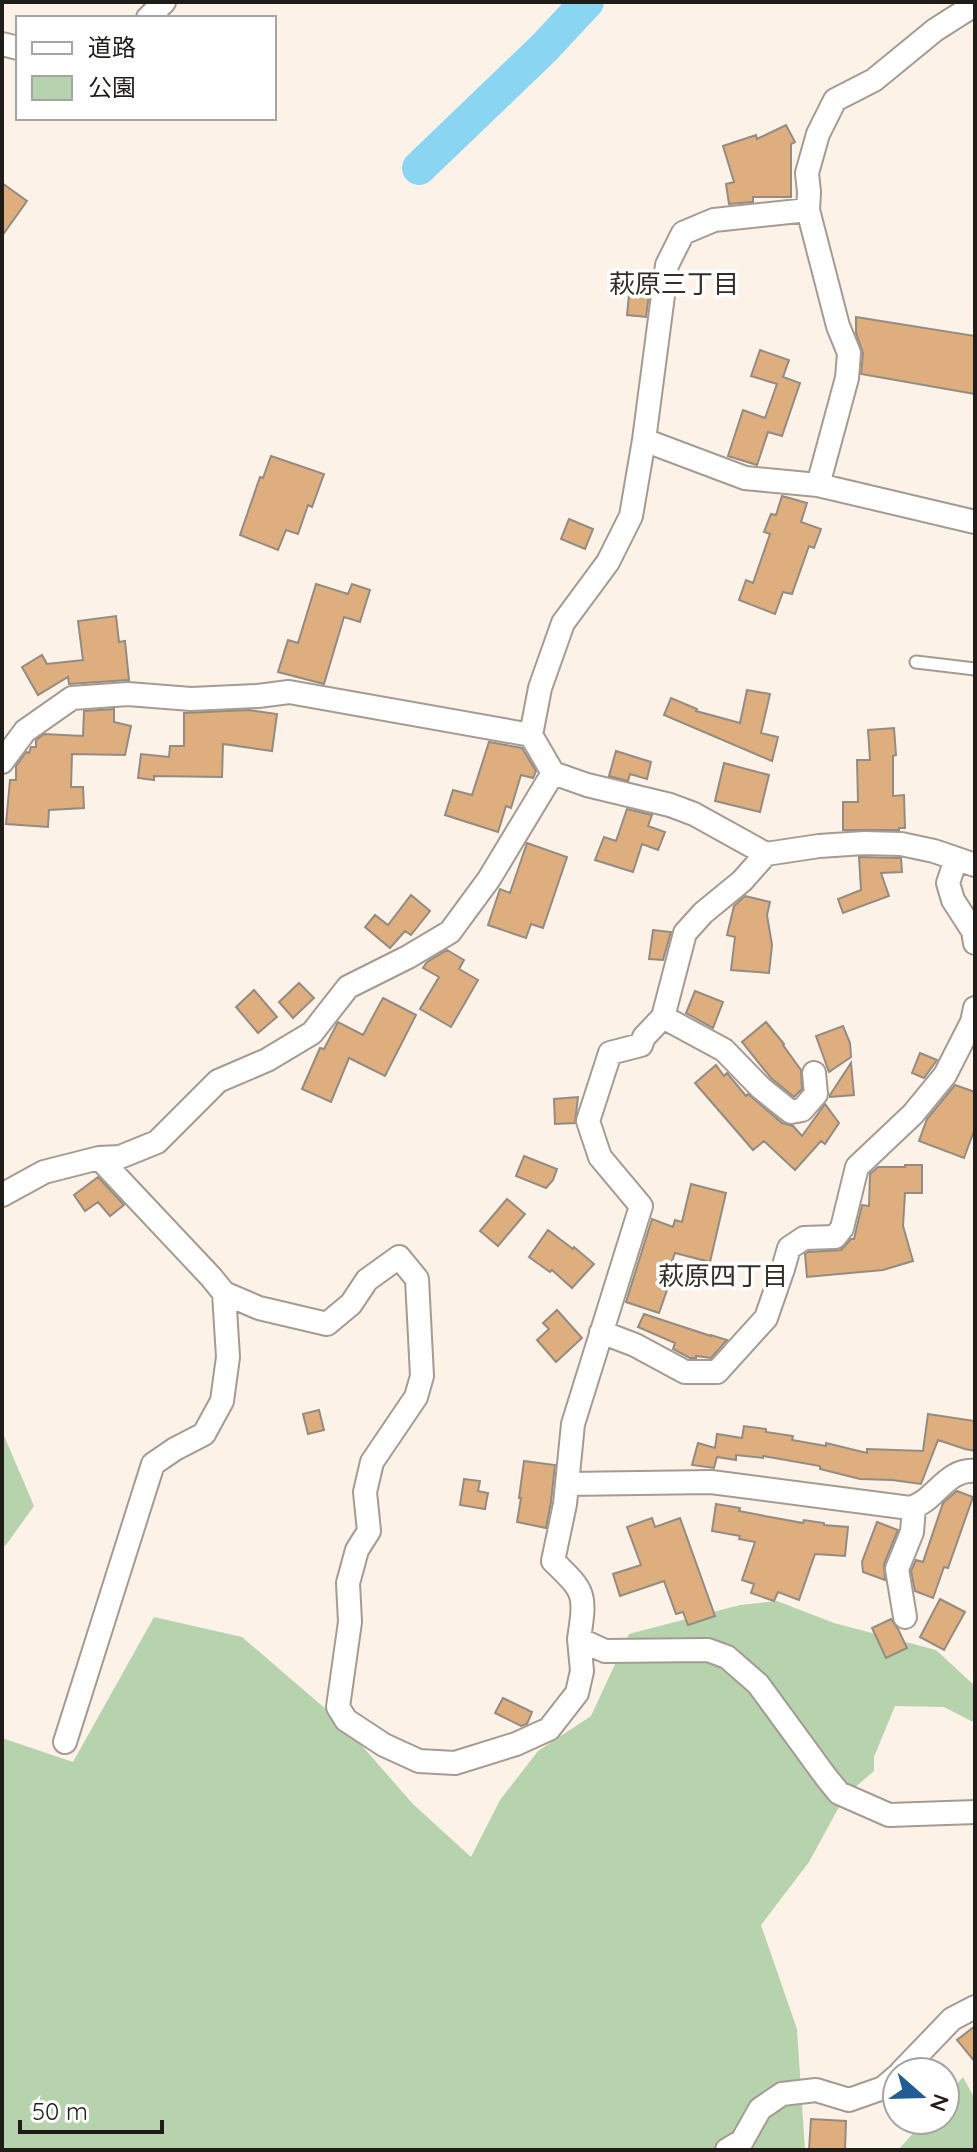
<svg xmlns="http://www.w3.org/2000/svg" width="977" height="2152" viewBox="0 0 977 2152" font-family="Quicksand,'Noto Sans JP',sans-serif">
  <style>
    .green { fill: #b7d3ad }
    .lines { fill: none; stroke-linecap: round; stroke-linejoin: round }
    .river { stroke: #8ad5f2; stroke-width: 34 }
    .building { fill: #deae7e; stroke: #948b82; stroke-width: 2 }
    .service-casing { stroke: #a59b92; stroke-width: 15 }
    .minor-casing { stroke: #a59b92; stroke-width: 26 }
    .service { stroke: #fff; stroke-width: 11 }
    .minor { stroke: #fff; stroke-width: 22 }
    .labels { text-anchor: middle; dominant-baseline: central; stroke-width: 7; stroke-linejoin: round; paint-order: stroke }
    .neighbourhood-label { font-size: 26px; fill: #352e26; stroke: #fff }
  </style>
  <rect width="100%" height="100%" fill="#fcf2e8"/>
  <path class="green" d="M2 1431 34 1506 6 1545 2 1547Z
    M777 1601 834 1623 936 1650 975 1686V1723L944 1707 895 1706 874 1757V1771L845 1796 809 1862 761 1925 797 2029 805 2150H2V1738L73 1762 154 1617 242 1637 342 1723 413 1804 471 1857 500 1800 538 1751 591 1716 629 1634 740 1605Z
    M963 2077 975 2099V2150H898L925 2120H945V2097Z"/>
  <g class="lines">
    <path class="river" d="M419 168 544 48 587 2"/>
  </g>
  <path class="building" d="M786 125 795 142 791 144V197H753V202L729 204 726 184 734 182 723 146 756 135 757 139Z
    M2 183 27 201 2 236Z
    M630 284 650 287 646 317 627 315Z
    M856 317 975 336V394L861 374 863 353 856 333Z
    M760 350 789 360 783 377 800 383 782 436 768 432 757 465 728 456 743 410 765 418 777 384 751 376Z
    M271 456 324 474 312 507 308 505 298 534 286 530 278 550 240 535 260 477 263 478Z
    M782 496 807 503 801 522 821 529 814 548 809 546 792 594 783 592 775 614 739 600 746 580 753 583 770 534 764 532 771 514 776 515Z
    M569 519 593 529 585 549 561 539Z
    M316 584 348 594 352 584 370 590 360 622 344 617 324 684 278 672 288 640 298 643Z
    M116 616 119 642 125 641 129 680 69 684 68 677 38 695 22 667 42 655 47 664 83 660 78 621Z
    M747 690 770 694 761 733 778 737 772 761 664 715 671 698 697 709 696 711 740 723Z
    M114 709V722L131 726 125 755 72 754 71 787H83L84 808 49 810 48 827 6 824 10 780H16V766L26 752 29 753 31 747H36V740L44 734 83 736 84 711Z
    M249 710 277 714 272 751 223 744 222 777 154 776V780L138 778 141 754 169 757 170 746H184V713Z
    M894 728 896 755 893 756V796L904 795 905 828H899V830H843V802H858L857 760H870L868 730Z
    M489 742 522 748 536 771 533 778 521 775 511 808 506 806 498 832 445 815 453 790 472 795Z
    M616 751 651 762 647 779 630 774 628 781 609 776Z
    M724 763 769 775 760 812 715 801Z
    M627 809 652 815 648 826 665 832 658 850 642 844 633 872 595 860 604 837 616 841Z
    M527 843 567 857 543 928 531 924 526 938 488 925 500 889 510 893Z
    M859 857 901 858 902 872 881 873 889 896 843 913 838 899 861 890Z
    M411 895 430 911 411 935 405 931 390 948 365 927 375 915 388 925Z
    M745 896 770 902 767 915 772 945 769 973 731 970 735 937 727 935 734 906Z
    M653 930 671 932 663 960 649 959Z
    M447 950 464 960 459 969 478 980 451 1027 420 1009 439 977 423 968 427 962Z
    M299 983 314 998 293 1018 279 1002Z
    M254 990 277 1017 258 1033 236 1007Z
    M695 991 723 1002 713 1028 686 1013Z
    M383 998 416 1015 385 1076 349 1058 331 1102 302 1089 320 1048 324 1049 338 1022 363 1035Z
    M766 1022 784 1044 783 1045 801 1070 802 1089 794 1097 771 1078 742 1042Z
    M843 1026 850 1043 851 1057 829 1072 816 1036Z
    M920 1053 937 1060 924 1078 912 1073Z
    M851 1063 854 1095 830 1097V1095Z
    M716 1065 724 1076 727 1073 746 1096 748 1094 782 1123 793 1126 802 1136 825 1104 839 1123 825 1144 821 1141 795 1170 764 1141 753 1150 695 1083Z
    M955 1085 975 1092V1128L964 1158 919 1141 927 1119Z
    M578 1097 575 1123 555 1124 554 1099Z
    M524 1156 557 1169 553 1180 546 1188 516 1176Z
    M905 1165H922V1193H905L903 1226 913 1261 883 1270 807 1277 805 1254 808 1252 841 1250 851 1239H854L862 1205 869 1206 870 1174 878 1167H905Z
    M98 1177 124 1205 110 1216 98 1202 85 1211 74 1195Z
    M691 1184 726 1193 710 1262 675 1253 662 1289 667 1290 659 1313 626 1302 652 1219 673 1227 675 1220 682 1222Z
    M507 1199 525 1214 498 1246 480 1231Z
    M548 1230 573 1249 574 1247 594 1264 572 1288 552 1270 550 1272 529 1257Z
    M557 1310 582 1338 556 1362 537 1340 549 1329 543 1323Z
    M644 1314 711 1336V1335L727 1340 711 1358 696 1356V1358H690L673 1349 675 1343 638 1327Z
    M319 1410 324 1430 308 1434 303 1414Z
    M928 1414 975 1421V1451L965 1449 938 1440 921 1484 892 1480 860 1479 820 1469V1466L763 1456V1458L736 1455V1460L717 1457 714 1468 692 1465 698 1443 715 1448 717 1434 742 1438 744 1426 766 1429V1432L793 1436 792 1440 826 1446V1443L867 1453V1449L923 1451Z
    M524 1461 555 1465 551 1502 546 1528 517 1522 521 1498H519Z
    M464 1479 480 1481 478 1491 488 1493 485 1509 460 1505Z
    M957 1491 973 1497 948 1568 944 1567 933 1598 915 1591 911 1571 916 1560 923 1562 943 1503Z
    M716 1504 740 1508 739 1511 770 1517 803 1523 804 1520 824 1523V1525L848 1527 845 1556 815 1554 799 1600 778 1592 774 1601 751 1593 754 1584 742 1580 755 1542 739 1539 740 1536 712 1531Z
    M652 1518 655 1527 680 1518 715 1616 688 1625 683 1612 676 1614 664 1581 620 1596 613 1574 641 1565 627 1527Z
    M877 1522 898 1530 884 1564 885 1580 863 1572 862 1562Z
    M940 1599 965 1612 944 1650 920 1637Z
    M891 1619 898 1629 907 1648 886 1658 872 1628Z
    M503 1698 532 1712 527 1724 521 1726 495 1713Z
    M975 2026V2062L957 2040Z
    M811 2119 846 2121 845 2150H809Z"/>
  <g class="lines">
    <g class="service-casing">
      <path id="service" d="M916 662 975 669"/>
    </g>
    <g class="minor-casing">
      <path id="minor" d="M148 18 164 2
        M2 44 18 48
        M808 210 714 220 683 233 667 265 644 440 631 516 608 562 563 623 540 688 531 735 553 773 587 785 670 805 694 814 766 854 819 846 864 843 901 844 934 851 975 865
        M644 440 745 478 818 485 975 522
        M818 485 847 378 849 353 838 326 808 210 809 192 807 173 818 134 835 100 874 80 935 30 968 9 974 2
        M2 762 25 731 72 698 128 694 191 699 258 696 289 692 531 735
        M766 854 742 881 703 913 685 933 663 1017 644 1037 641 1045 610 1053 588 1121 600 1157 641 1206 573 1424 565 1504 553 1561C585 1592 586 1593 579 1639L605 1651 708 1650 727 1657 758 1684 826 1777 839 1793 889 1815 975 1812
        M956 859 948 883 953 900 973 931 975 943
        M663 1017 724 1050 761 1088 791 1112 802 1110 816 1094 814 1073
        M99 1158 211 1277 224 1293 259 1308 327 1324 351 1304 367 1280 399 1257 417 1279 422 1376 416 1397 372 1462 365 1492 369 1531 357 1550 348 1583 350 1622 338 1707 346 1720 384 1745 419 1761 455 1763 516 1744 549 1729 577 1693 582 1671 579 1639
        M2 1195 44 1172 99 1158 120 1157 157 1142 218 1081 267 1060 312 1033 348 987 408 957 450 932 489 879 553 773
        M601 1332 635 1345 685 1372H717L766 1318 783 1269 789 1248 804 1238 835 1237 842 1228 857 1167 913 1114 945 1075 972 1022 975 1008
        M567 1484 711 1482 910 1508C935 1502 946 1468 975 1471
        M905 1617 897 1569 912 1532 914 1507
        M65 1742 153 1464 175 1449 204 1434 222 1401 228 1357 224 1293
        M901 2072 952 2019 975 2007
        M727 2150 742 2141 760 2109 782 2094 816 2090 849 2100 883 2088 897 2076"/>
    </g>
    <use href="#service" class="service"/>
    <use href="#minor" class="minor"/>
  </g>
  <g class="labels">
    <g class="neighbourhood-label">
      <text x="674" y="283">萩原三丁目</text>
      <text x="723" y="1275">萩原四丁目</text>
    </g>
  </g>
  <rect width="977" height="2152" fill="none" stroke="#201d19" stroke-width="8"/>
  <rect x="16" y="16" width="260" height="104" fill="#ffffff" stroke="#a6a5a3" stroke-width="2"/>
  <rect x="32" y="42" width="40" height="12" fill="#ffffff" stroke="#a6a5a3" stroke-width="2"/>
  <text x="88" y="56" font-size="24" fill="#201d19">道路</text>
  <rect x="32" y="76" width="40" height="24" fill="#b7d3ad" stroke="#a6a5a3" stroke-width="2"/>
  <text x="88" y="96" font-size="24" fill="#201d19">公園</text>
  <g transform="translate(921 2096) rotate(110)"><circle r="38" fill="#ffffff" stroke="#a6a5a3" stroke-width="2"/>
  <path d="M0-6L14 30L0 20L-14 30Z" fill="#235c93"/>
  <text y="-12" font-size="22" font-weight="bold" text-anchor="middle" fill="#201d19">N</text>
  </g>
  <path d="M20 2120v12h142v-12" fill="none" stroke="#201d19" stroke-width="4"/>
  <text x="32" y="2120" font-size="24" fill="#201d19" stroke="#ffffff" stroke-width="6" paint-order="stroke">50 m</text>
</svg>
